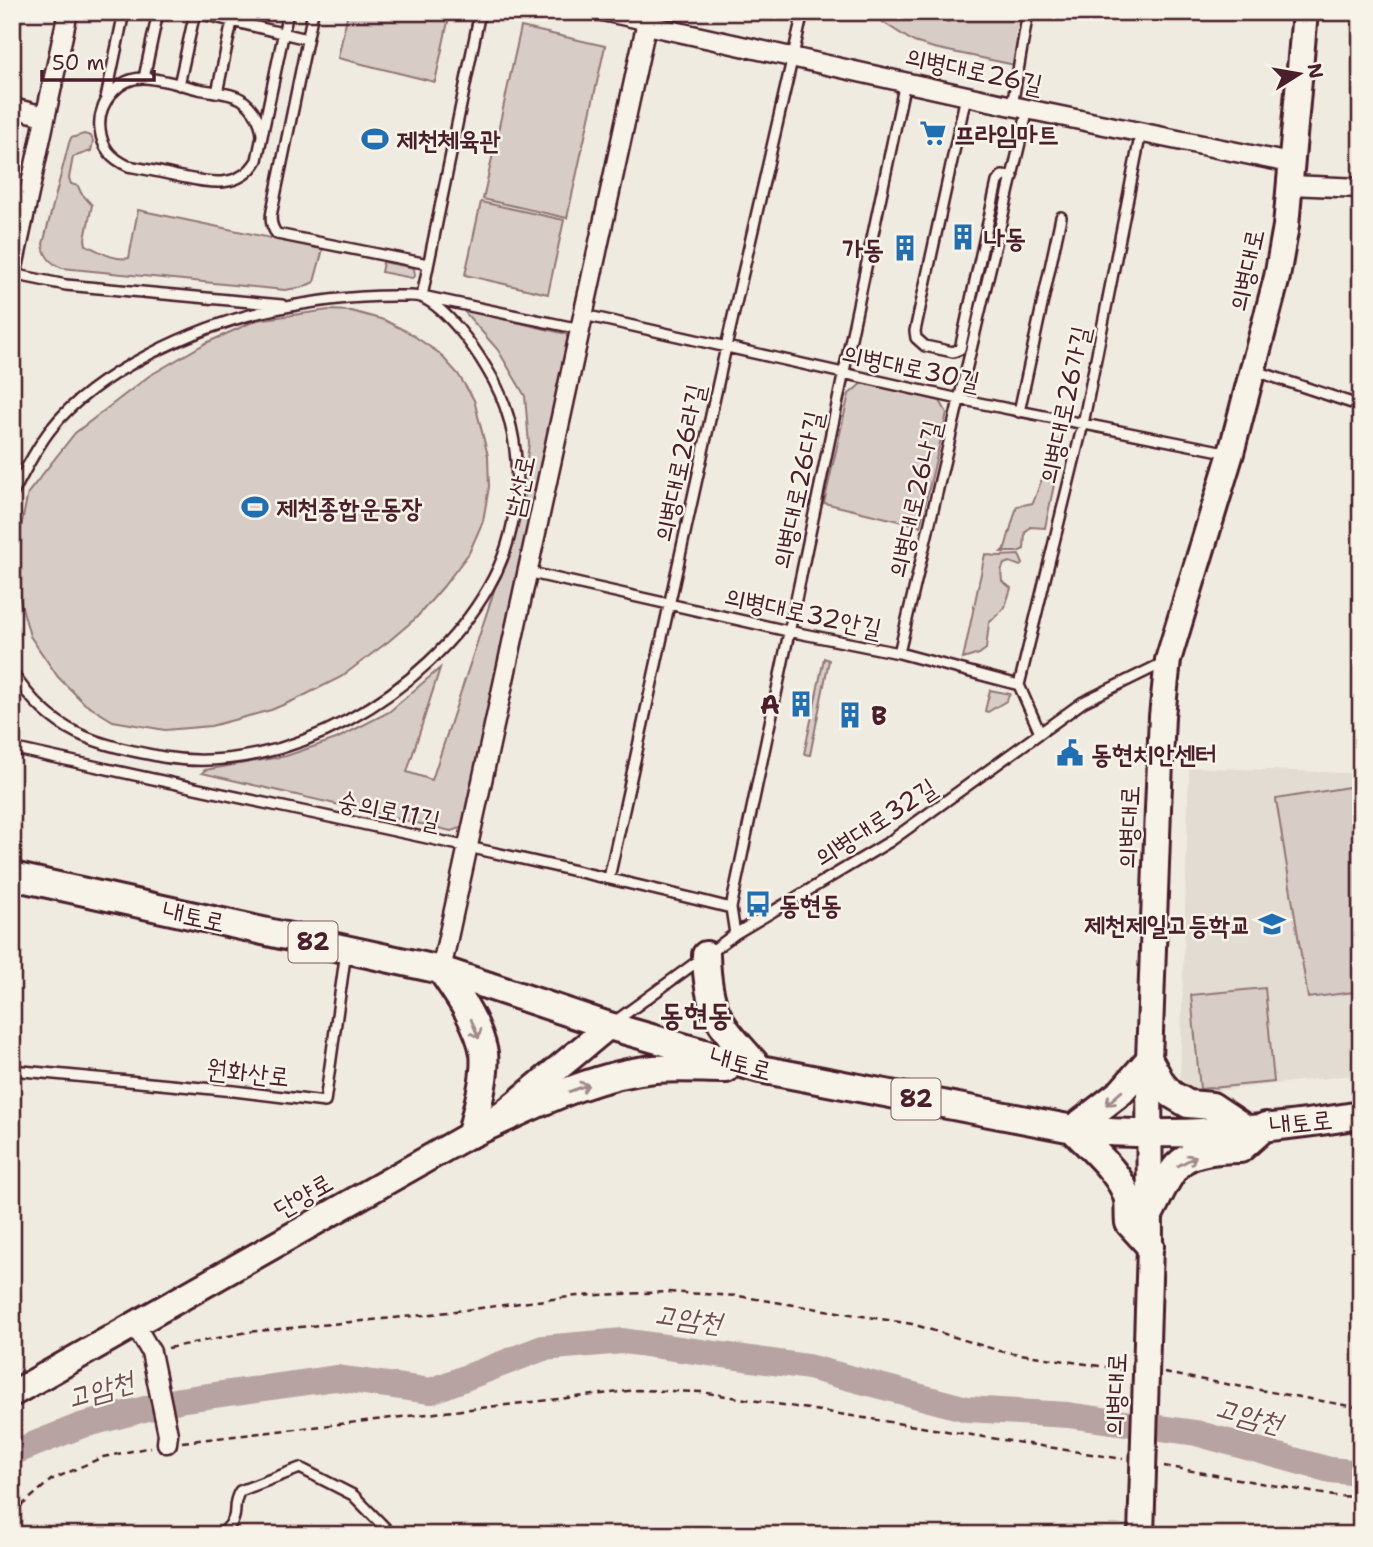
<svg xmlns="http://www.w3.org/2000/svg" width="1373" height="1547" viewBox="0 0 1373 1547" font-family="'Shantell Sans','Poor Story',sans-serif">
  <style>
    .built { fill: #e3dcd2 }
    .green { fill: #d8cdc6; stroke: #917678; stroke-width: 2 }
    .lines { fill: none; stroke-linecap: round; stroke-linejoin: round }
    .river { stroke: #b7a4a2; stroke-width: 26 }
    .lane-casing { stroke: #4a1f2b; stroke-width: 14 }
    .street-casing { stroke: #4a1f2b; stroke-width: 23 }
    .secondary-casing { stroke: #4a1f2b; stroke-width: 30 }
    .primary-casing { stroke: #4a1f2b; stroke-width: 32 }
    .path { stroke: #4a1f2b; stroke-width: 2.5; stroke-dasharray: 7 5; stroke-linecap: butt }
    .lane { stroke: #f7f3e8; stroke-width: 9 }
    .street { stroke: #f7f3e8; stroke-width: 18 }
    .secondary { stroke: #f7f3e8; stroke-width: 24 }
    .primary { stroke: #f7f3e8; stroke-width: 26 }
    .oneway { stroke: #a0898a }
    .labels { text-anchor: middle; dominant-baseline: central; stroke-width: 5; stroke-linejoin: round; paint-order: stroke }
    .shield { fill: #f7f3e8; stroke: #7e5f64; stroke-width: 2 }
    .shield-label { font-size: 24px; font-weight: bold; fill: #4a1f2b }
    .street-label { font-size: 26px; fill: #4a1f2b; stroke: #f7f3e8 }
    .poi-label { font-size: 26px; font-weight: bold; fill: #4a1f2b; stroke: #f7f3e8; text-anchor: start }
    .water-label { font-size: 28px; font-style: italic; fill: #704e55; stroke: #f7f3e8 }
    .quarter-label { font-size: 30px; font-weight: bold; fill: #4a1f2b; stroke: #f7f3e8 }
  </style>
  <rect width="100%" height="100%" fill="#f0ebe0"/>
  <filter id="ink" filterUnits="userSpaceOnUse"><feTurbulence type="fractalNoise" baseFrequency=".0143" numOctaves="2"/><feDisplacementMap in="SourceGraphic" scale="14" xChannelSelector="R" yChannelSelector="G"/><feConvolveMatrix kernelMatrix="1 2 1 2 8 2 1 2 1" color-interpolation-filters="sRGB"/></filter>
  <g filter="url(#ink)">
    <path class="built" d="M1189 767 1349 773 1361 767V1074L1197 1093 1180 1078Z"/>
    <path class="green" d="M348 12H450L435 82 338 58Z
      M867 12H1024L1015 65 934 48 914 42Z
      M521 27 605 46 567 218 483 199Z
      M84 134 91 136 93 141 91 151 73 157 69 178 71 184 78 186 81 193 92 205 85 239 86 245C99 251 114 261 129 258L138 210 323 249 314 282 303 287 285 290 62 268C50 263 44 256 43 244L69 143 71 138Z
      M481 202 564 220 548 294 465 275Z
      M383 262 414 268 415 276 412 278 381 272Z
      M462 309 566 334 569 341 465 817 461 828 451 831 202 773 205 770 286 756 336 739 389 712 440 668 407 772 432 780 528 487 524 479 529 444 525 396 498 350Z
      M329 310 351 311 384 320 408 332 439 353 458 374 474 400 488 456 489 487 483 521 469 553 443 587 416 618 389 641 341 677 297 699 271 710 211 726 165 730 113 721 85 704 58 677 30 636 12 571 28 493 75 433 149 376 206 343 257 320Z
      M862 383 940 401 947 413 920 526 824 503 849 394Z
      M1059 439 1063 441 1045 528 1030 527 1025 533 1024 549 1018 552H1001L1005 548 1017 506 1033 503 1054 446Z
      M985 554C996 558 1007 555 1019 555L1023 564 1020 566 1010 562 1004 564 1001 571 1002 581 1011 588 1005 607 989 623 986 649 979 654 963 659Z
      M824 658 829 660 810 755 804 754Z
      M990 690 1010 694 1006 701 988 712 985 711Z
      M1361 785V991L1308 998 1276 799Z
      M1265 988 1274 1082 1200 1089 1191 995Z"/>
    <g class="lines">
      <path class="river" d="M12 1453 80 1426 179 1400 336 1378 431 1391 543 1348 623 1341 808 1367 967 1409 1068 1415 1196 1433 1330 1470 1361 1473"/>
      <g class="lane-casing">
        <path id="lane" d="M194 12 307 39
          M313 12 272 211C270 220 271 227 277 234L428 264
          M480 12 422 296 580 329
          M585 12 647 25
          M144 78 158 12
          M179 85 195 12
          M217 93 234 12
          M966 96 915 331 916 338 925 346 953 352 960 349 997 182 1002 176 1013 177
          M106 98 124 12
          M1012 106 1028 12
          M262 135C261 121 253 107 241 99 229 92 211 92 198 89 181 85 162 79 145 78 118 77 97 104 100 129 102 148 111 158 128 166 144 169 161 172 177 176 206 182 239 191 257 160L288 12
          M12 274 66 285 282 305
          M584 315 959 399 1230 453
          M1253 370 1361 406
          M1019 412 1061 217
          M12 495C24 473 35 449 51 429 95 372 196 327 266 311 311 301 357 295 403 296 409 296 418 295 423 298 447 309 474 347 487 369 527 433 526 523 488 588 428 693 285 778 163 757 94 744 52 734 12 672
          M527 572 788 631 899 653 1019 685 1040 733
          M899 653 1028 109
          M1019 685 1083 424 1141 132
          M12 748C252 802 493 849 731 908L735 934
          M609 878 726 347 803 12
          M731 908 905 82
          M613 1023 735 934 889 842 1083 702 1165 662
          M12 1070 234 1091 325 1102 346 951
          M220 1535C245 1514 228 1510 240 1491L300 1468 353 1495 392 1535"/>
      </g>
      <g class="street-casing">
        <path id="street" d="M647 25 1012 106 1290 163
          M12 108 45 116
          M1290 185 1361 188
          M12 272 68 12
          M441 970 649 12
          M135 1325 151 1352 168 1434 167 1443"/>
      </g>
      <g class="secondary-casing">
        <path id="secondary" d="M12 1394 471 1134 504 1113 609 1026
          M1141 1535 1150 1246 1149 1060 1158 809 1162 716 1168 660 1231 453 1277 277 1286 226 1305 12"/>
      </g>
      <g class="primary-casing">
        <path id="primary" d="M12 876 441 970 609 1026 760 1069 1073 1129C1166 1139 1269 1130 1361 1115
          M706 955C708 1017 721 1025 760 1069
          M441 970C458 995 478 1022 484 1053 487 1076 476 1111 471 1134
          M1073 1129 1121 1092 1149 1060 1162 1084 1171 1094 1188 1104 1212 1106 1245 1128
          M1073 1129C1090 1148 1123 1175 1128 1200 1129 1207 1128 1215 1129 1223L1150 1246
          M471 1134C530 1108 590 1075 655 1069 679 1067 703 1069 726 1069
          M1149 1215C1157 1201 1166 1178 1177 1166 1190 1151 1222 1149 1240 1149L1266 1126"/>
      </g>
      <path class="path" d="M937 12 948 21 965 12
        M168 1348 248 1332 424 1315 577 1296 667 1292 738 1296 912 1324 1000 1351 1126 1370
        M1164 1373 1361 1408
        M182 1442 637 1390 701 1392 1123 1459
        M1164 1466 1334 1496 1361 1497
        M12 1514 51 1480 103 1457 151 1447"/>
      <use href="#lane" class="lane"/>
      <use href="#street" class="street"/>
      <use href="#secondary" class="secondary"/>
      <use href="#primary" class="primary"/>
    </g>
    <defs><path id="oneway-shaft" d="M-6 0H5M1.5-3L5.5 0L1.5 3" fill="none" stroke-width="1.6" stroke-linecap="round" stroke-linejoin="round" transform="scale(1.75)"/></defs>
    <g class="oneway">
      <use href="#oneway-shaft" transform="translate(475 1029) rotate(68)"/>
      <use href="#oneway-shaft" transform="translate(579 1088) rotate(-20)"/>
      <use href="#oneway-shaft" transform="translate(1114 1098) rotate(139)"/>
      <use href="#oneway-shaft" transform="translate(1187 1161) rotate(-28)"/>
    </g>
  </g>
  <defs>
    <g id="supermarket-bare" transform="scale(2.1)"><path d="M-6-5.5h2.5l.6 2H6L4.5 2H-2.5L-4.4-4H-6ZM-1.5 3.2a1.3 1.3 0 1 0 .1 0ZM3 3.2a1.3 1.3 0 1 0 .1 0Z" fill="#1f6fb2" stroke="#f7f3e8" stroke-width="2.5" paint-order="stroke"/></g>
    <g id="stadium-bare" transform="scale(2.1)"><path d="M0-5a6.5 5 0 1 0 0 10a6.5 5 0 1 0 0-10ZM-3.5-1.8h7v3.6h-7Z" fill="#1f6fb2" stroke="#f7f3e8" stroke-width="2.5" paint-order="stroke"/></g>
    <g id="building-bare" transform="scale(2.1)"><path d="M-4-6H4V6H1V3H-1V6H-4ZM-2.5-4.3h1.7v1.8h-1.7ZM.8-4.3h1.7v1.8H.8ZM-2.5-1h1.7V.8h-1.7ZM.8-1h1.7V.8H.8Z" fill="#1f6fb2" stroke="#f7f3e8" stroke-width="2.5" paint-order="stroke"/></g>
    <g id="civic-bare" transform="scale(2.1)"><path d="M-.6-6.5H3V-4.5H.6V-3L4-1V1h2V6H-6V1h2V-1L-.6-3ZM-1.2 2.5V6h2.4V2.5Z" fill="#1f6fb2" stroke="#f7f3e8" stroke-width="2.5" paint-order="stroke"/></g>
    <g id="bus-bare" transform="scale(2.1)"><path d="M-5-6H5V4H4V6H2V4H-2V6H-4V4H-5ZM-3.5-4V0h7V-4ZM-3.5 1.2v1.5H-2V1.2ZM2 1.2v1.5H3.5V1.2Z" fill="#1f6fb2" stroke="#f7f3e8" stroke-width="2.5" paint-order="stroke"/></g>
    <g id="school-bare" transform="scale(2.1)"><path d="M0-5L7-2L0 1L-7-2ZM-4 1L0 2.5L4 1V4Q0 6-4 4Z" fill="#1f6fb2" stroke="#f7f3e8" stroke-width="2.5" paint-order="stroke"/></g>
  </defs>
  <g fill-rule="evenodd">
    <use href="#supermarket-bare" x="933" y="133"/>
    <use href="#stadium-bare" x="375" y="139"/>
    <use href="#building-bare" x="963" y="237"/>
    <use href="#building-bare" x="905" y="248"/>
    <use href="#stadium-bare" x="255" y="507"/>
    <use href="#building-bare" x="801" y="704"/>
    <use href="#building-bare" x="850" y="715"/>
    <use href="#civic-bare" x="1070" y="753"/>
    <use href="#bus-bare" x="758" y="904"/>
    <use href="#school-bare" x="1272" y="924"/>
  </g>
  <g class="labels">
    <g class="shield">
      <rect x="288.5" y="921.5" width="49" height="41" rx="5"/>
      <rect x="891.5" y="1078.5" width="49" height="41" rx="5"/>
    </g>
    <g class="shield-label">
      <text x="313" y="942">82</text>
      <text x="916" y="1099">82</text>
    </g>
    <g class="street-label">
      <text transform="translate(974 70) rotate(12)">의병대로26길</text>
      <text transform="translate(1246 270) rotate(-78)">의병대로</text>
      <text transform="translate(911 367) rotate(12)">의병대로30길</text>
      <text transform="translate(1064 405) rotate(-78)">의병대로26가길</text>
      <text transform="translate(679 463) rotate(-78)">의병대로26라길</text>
      <text transform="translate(519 486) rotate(-78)">남산로</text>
      <text transform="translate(797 490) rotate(-78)">의병대로26다길</text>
      <text transform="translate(914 499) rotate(-77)">의병대로26나길</text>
      <text transform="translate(803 612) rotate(12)">의병대로32안길</text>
      <text transform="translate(389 810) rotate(12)">숭의로11길</text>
      <text transform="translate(875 822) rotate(-33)">의병대로32길</text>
      <text transform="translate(1128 827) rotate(-88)">의병대로</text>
      <text transform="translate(194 916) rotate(12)">내토로</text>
      <text transform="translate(741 1063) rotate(15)">내토로</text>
      <text transform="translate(248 1072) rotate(6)">원화산로</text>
      <text transform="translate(1301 1122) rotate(-6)">내토로</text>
      <text transform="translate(303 1195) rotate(-30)">단양로</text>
      <text transform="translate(1115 1394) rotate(-88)">의병대로</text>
    </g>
    <g class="poi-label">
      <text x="954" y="133">프라임마트</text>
      <text x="396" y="139">제천체육관</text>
      <text x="984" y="237">나동</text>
      <text x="884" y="248" text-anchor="end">가동</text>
      <text x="276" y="507">제천종합운동장</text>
      <text x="780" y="704" text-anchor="end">A</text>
      <text x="871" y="715">B</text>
      <text x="1091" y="753">동현치안센터</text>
      <text x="779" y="904">동현동</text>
      <text x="1251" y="924" text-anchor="end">제천제일고등학교</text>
    </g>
    <g class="water-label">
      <text transform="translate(688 1318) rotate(8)">고암천</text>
      <text transform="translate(100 1389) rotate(-16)">고암천</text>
      <text transform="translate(1249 1415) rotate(15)">고암천</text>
    </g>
    <g class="quarter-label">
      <text x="696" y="1014">동현동</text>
    </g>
  </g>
  <rect width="1373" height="1547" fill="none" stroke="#f7f3e8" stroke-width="42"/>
  <rect x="21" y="21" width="1331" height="1505" fill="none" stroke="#4a1f2b" stroke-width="2.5" filter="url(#ink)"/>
  <g transform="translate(1299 74) rotate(79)" stroke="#f7f3e8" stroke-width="5" paint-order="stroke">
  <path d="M0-5L12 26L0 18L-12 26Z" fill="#4a1f2b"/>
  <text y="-10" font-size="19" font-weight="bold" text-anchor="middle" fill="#4a1f2b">N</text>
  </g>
  <path d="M42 70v10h112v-10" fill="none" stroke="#4a1f2b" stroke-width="3.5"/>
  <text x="52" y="70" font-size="21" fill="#4a1f2b" stroke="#f7f3e8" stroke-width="5" paint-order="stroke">50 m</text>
</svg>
